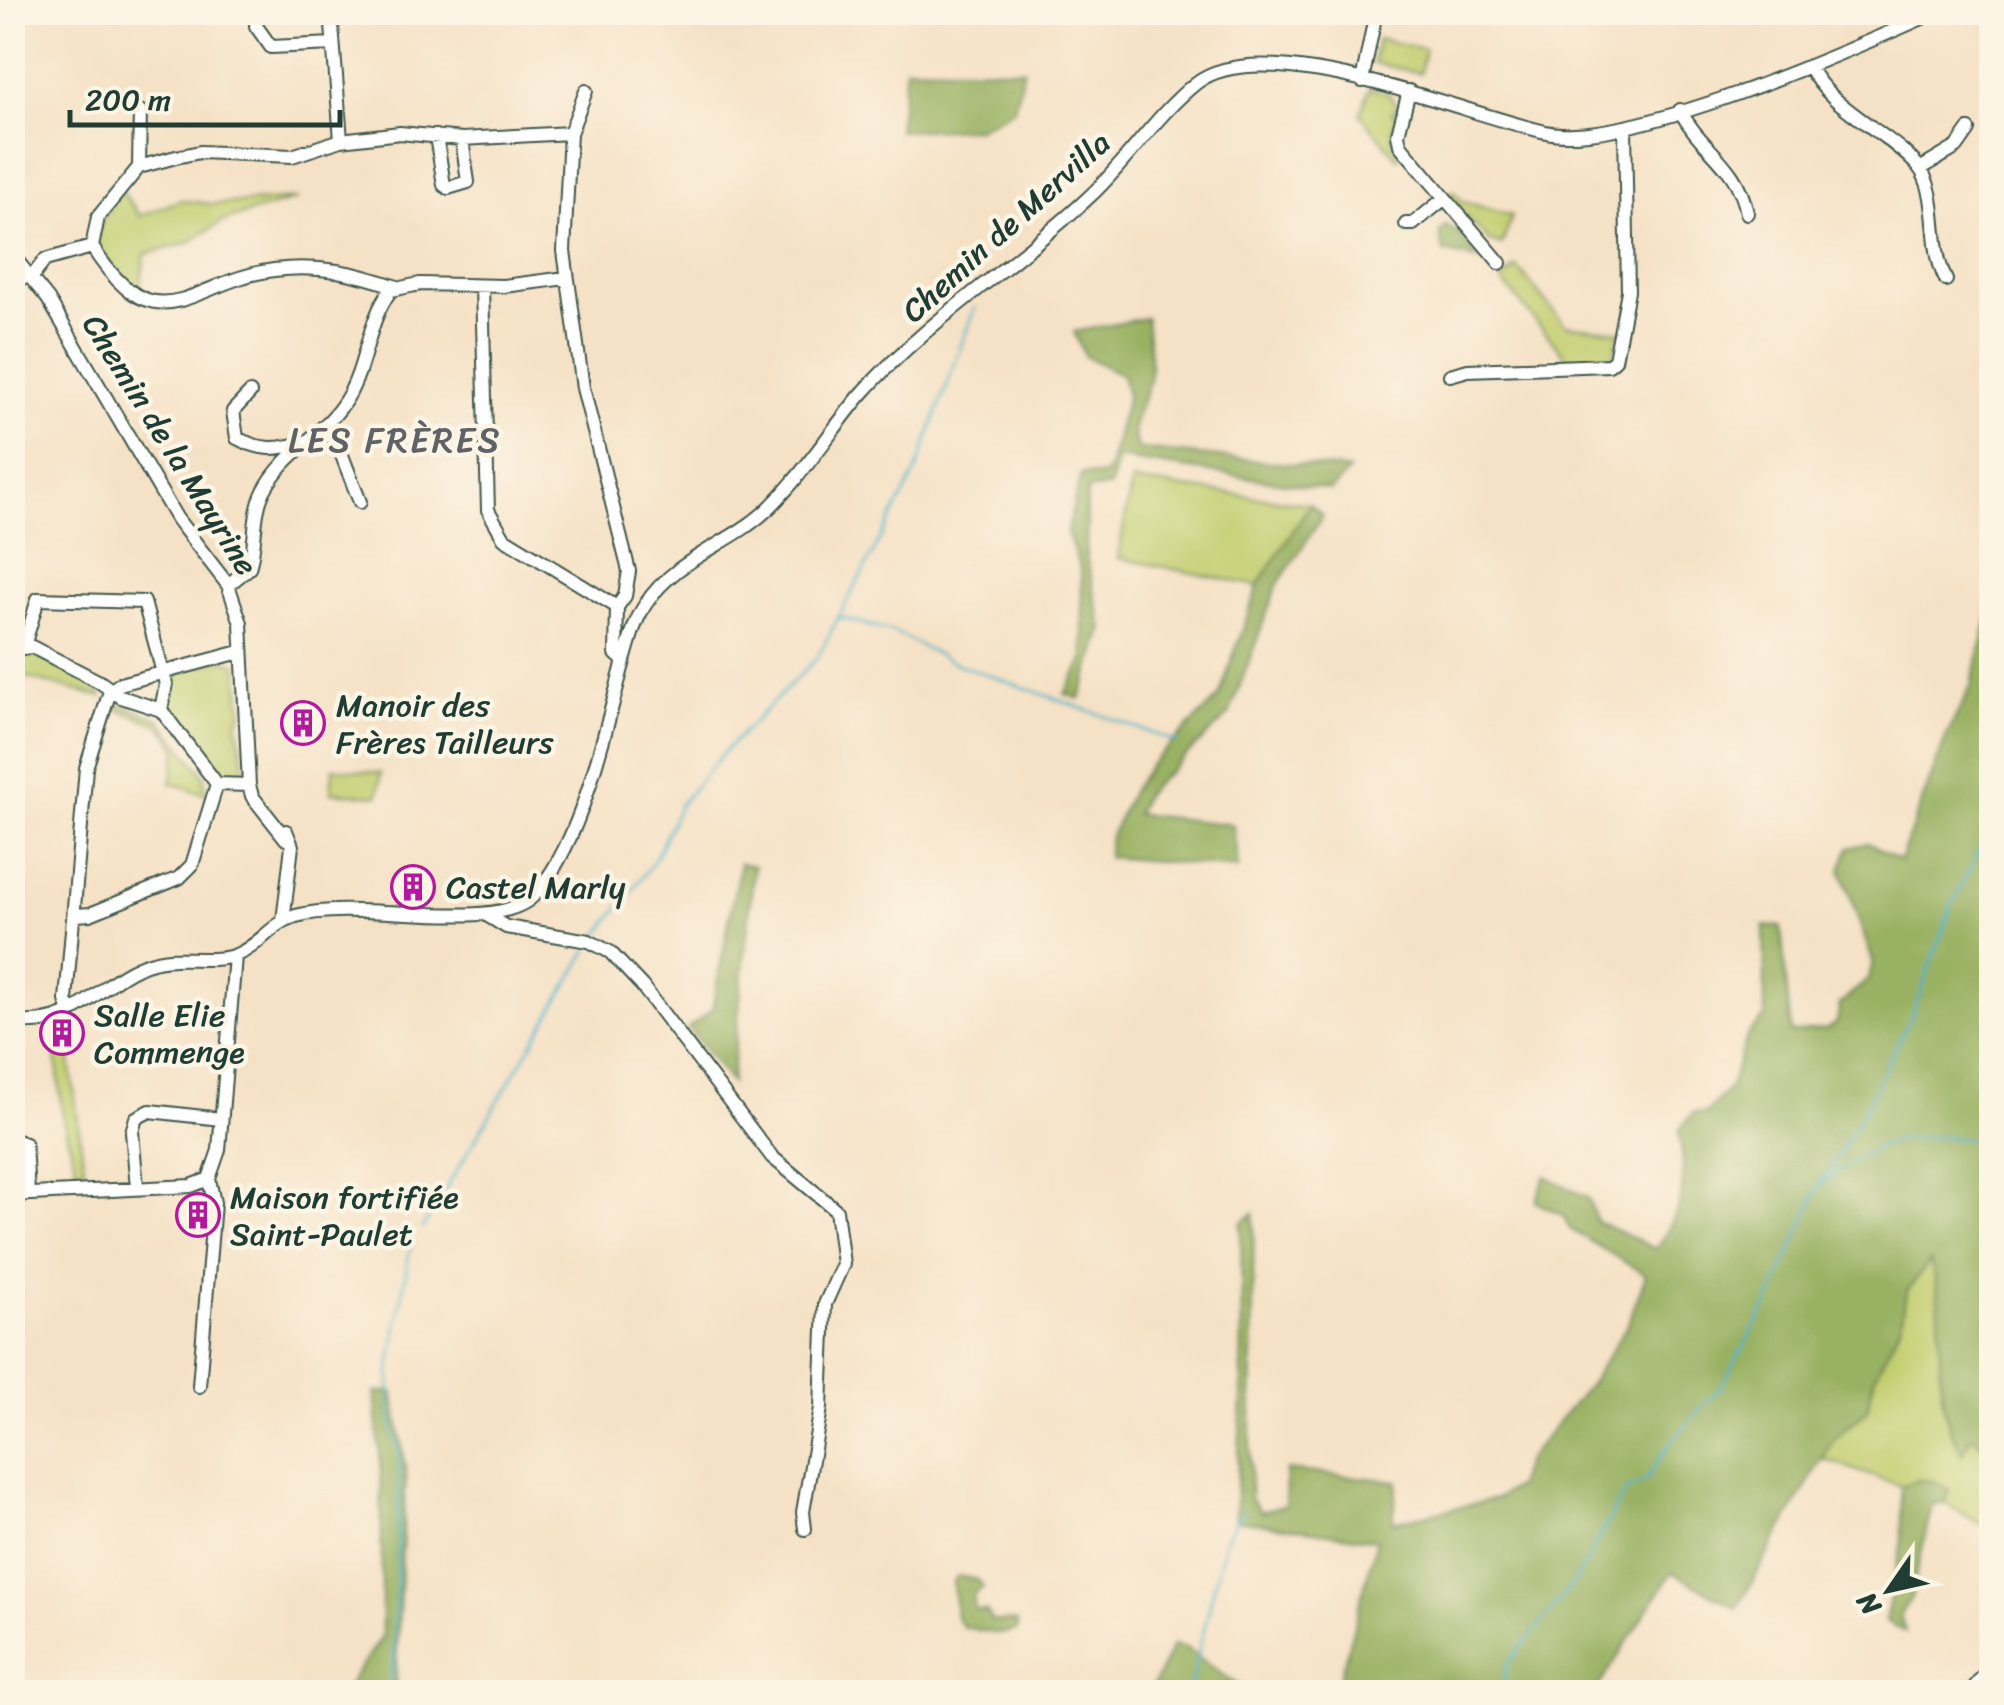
<svg xmlns="http://www.w3.org/2000/svg" width="2004" height="1705" viewBox="0 0 2004 1705" font-family="Sriracha,sans-serif">
  <style>
    .green { fill: #c2ce6f; stroke: #708652; stroke-width: 2.5 }
    .forest { fill: #99b162; stroke: #5c774b; stroke-width: 2.5 }
    .lines { fill: none; stroke-linecap: round; stroke-linejoin: round }
    .stream { stroke: #4bb4c9; stroke-width: 2.5 }
    .minor-casing { stroke: #3f564a; stroke-width: 16 }
    .minor { stroke: #fff; stroke-width: 12 }
    .labels { text-anchor: middle; dominant-baseline: central; stroke-width: 9; stroke-linejoin: round; paint-order: stroke }
    .street-label { font-size: 32px; fill: #1f3d34; stroke: #fcf5e5 }
    .poi-label { font-size: 32px; fill: #1f3d34; stroke: #fcf5e5; text-anchor: start }
    .neighbourhood-label { font-size: 35px; letter-spacing: 2.5px; fill: #5f6266; stroke: #fcf5e5 }
  </style>
  <rect width="100%" height="100%" fill="#fcf5e5"/>
  <filter id="ink" filterUnits="userSpaceOnUse"><feTurbulence type="fractalNoise" baseFrequency=".01" numOctaves="2"/><feDisplacementMap in="SourceGraphic" scale="20" xChannelSelector="R" yChannelSelector="G"/><feConvolveMatrix kernelMatrix="1 2 1 2 8 2 1 2 1" color-interpolation-filters="sRGB"/></filter>
  <filter id="wash" filterUnits="userSpaceOnUse"><feTurbulence type="fractalNoise" baseFrequency=".0048" numOctaves="4" result="noise"/><feDisplacementMap in="SourceGraphic" scale="40" xChannelSelector="R" yChannelSelector="G"/><feGaussianBlur stdDeviation="2.25" result="paint"/><feColorMatrix in="noise" values="0 0 0 0 0 0 0 0 0 0 0 0 0 0 0 0 0 1.4 0 .05"/><feComposite in="paint" operator="in"/></filter>
  <g filter="url(#wash)">
    <rect width="100%" height="100%" fill="#f5e1c5"/>
    <path class="green" d="M1378 39 1425 49 1420 73 1373 63Z
      M1370 88 1388 93 1398 106 1392 113 1396 115 1392 139 1401 154 1397 158 1360 114Z
      M121 190 140 216 181 200 213 204 297 199 223 221 188 243 145 254 140 289H131L96 244 102 220Z
      M1453 191 1462 201 1512 216 1502 245 1489 241 1448 195Z
      M1517 267 1565 325 1620 331 1613 358 1606 363 1605 359 1567 358 1501 280Z
      M1132 481 1310 504 1258 586 1118 558Z
      M35 655 94 683 102 697 13 674 12 656Z
      M226 659 238 666 242 715 237 720 245 771 235 781 221 777 167 709 168 685 175 672Z
      M117 704 159 719 204 775 205 794 171 783 178 749 160 725 111 707Z
      M333 768 381 773 378 796 331 792Z
      M68 1045 86 1182 80 1183 63 1119 55 1047Z
      M1931 1260C1934 1275 1939 1291 1940 1307 1948 1365 1928 1397 1963 1453L1971 1436 1991 1450V1522L1981 1524 1944 1503 1949 1490 1916 1480 1901 1486 1823 1459 1833 1439 1867 1410 1875 1375 1901 1324 1906 1292Z"/>
    <path class="forest" d="M906 67 1012 69H1024L1014 109 978 128 898 131Z
      M1446 225 1457 231 1479 260 1444 252 1440 232Z
      M1146 318C1147 337 1153 363 1149 381 1143 406 1126 423 1138 449L1349 470 1331 490 1118 458 1110 487 1087 490 1086 557 1103 630 1080 699 1065 694 1084 659 1081 571 1067 532 1081 474 1102 476 1108 471 1127 396 1122 375 1085 356 1074 332Z
      M1310 504 1323 516 1277 585 1229 715 1145 794 1136 814 1233 825 1238 868 1107 857 1110 837 1132 790 1150 765 1219 697 1258 586Z
      M1991 609V1449L1971 1436 1963 1454C1923 1389 1952 1328 1930 1261L1906 1292 1901 1324 1875 1375 1867 1410 1833 1439 1737 1608 1672 1572 1595 1692H1336L1377 1540 1235 1520 1242 1397 1241 1223 1254 1213 1250 1499 1261 1512 1285 1505 1286 1470 1398 1481 1393 1522 1496 1499 1517 1486 1525 1462 1591 1382 1628 1324 1646 1275 1570 1229 1563 1215 1536 1202 1545 1176 1588 1198 1596 1221 1655 1249C1687 1206 1686 1183 1679 1131L1693 1113H1706L1730 1087 1748 1034 1765 1017 1764 926 1781 927 1791 1033 1827 1029 1837 1022 1840 1004 1869 979 1873 961 1841 870 1849 848 1868 843 1900 861 1947 735 1971 686Z
      M740 863 754 866 731 1083 688 1028 712 1010Z
      M375 1392H393L406 1470 395 1692H343L382 1637 381 1470Z
      M1916 1480 1934 1481 1949 1490 1944 1502 1932 1505 1911 1598 1900 1614 1905 1631 1885 1621 1902 1544 1901 1486Z
      M958 1576 978 1580 983 1587 973 1594 975 1610 987 1611 992 1621 1017 1622V1630L1000 1634 963 1627 956 1617 953 1582Z
      M1173 1645 1186 1648 1247 1692H1150Z"/>
    <g class="lines">
      <path class="stream" d="M838 617 896 633 952 662 1177 742
        M597 937 654 861 680 804 723 753 817 658 916 472 975 307
        M1822 1184C1892 1130 1907 1134 1992 1141
        M422 1229 588 950
        M388 1692 394 1656 400 1457 391 1417 390 1368 411 1242
        M1189 1692 1226 1537 1242 1511
        M1503 1692 1507 1665 1576 1580 1625 1491 1647 1479 1669 1444 1721 1387 1770 1300 1819 1186 1860 1119 1915 1008 1953 902 1992 825"/>
    </g>
  </g>
  <g filter="url(#ink)">
    <g class="lines">
      <g class="minor-casing">
        <path id="minor" d="M258 12 256 26 271 47 333 44
          M331 12 341 140
          M1809 66C1829 108 1887 131 1918 166 1941 194 1928 247 1946 280
          M1362 81 1376 12
          M586 91 570 133 564 251 583 388 629 571 625 596 617 607 616 654 624 661
          M1409 91 1398 134 1400 145 1500 263
          M1680 110C1701 151 1737 162 1747 213
          M436 136 444 185 448 188 468 182 462 139
          M139 167 140 111
          M1920 169 1957 147 1969 130
          M1406 224H1413L1445 198
          M92 247 98 217 139 167 176 157 200 152 292 156 341 140 400 133 462 139 570 133
          M92 247C158 350 192 280 274 270 319 264 356 273 397 287
          M18 262 48 299 177 519 228 585 241 623 249 785 252 796 286 839
          M12 278 32 277 45 260 92 247
          M482 286 488 510 504 538 617 607
          M1450 375 1468 370 1609 365 1615 360 1628 291 1625 129
          M250 393 233 411 237 438C259 450 275 450 298 444
          M323 427 338 445 360 502
          M228 585 249 568C257 543 252 515 264 491 284 452 325 435 347 398 367 365 367 321 391 290L420 284 504 286 566 278
          M24 646 38 599 144 602 166 684 161 710
          M12 649 32 647 100 682 121 697 161 710 217 784
          M217 784 249 785
          M76 915 90 914 179 878 192 865 217 784
          M488 916 506 927 589 941 610 952 642 986 772 1157 836 1210 843 1264 825 1304 821 1408 803 1512 805 1529
          M283 921 292 846 286 831
          M70 1013 66 1000 86 768 110 691 120 684 240 652
          M12 1021C82 1031 97 977 153 962 178 954 213 964 236 955 258 947 272 923 296 916 359 898 495 935 533 896 582 846 605 728 624 661 630 641 634 622 645 605 675 558 730 545 768 509 803 475 829 433 860 396 926 320 1016 266 1089 197 1127 162 1156 115 1196 83 1264 29 1467 115 1546 132 1627 150 1855 48 1936 12
          M12 1139 25 1144 28 1194
          M137 1187 132 1132 136 1118 150 1111 221 1119
          M12 1195 191 1186 209 1179 219 1150 235 956
          M199 1386 214 1203 209 1179
          M1971 1692 1992 1665"/>
      </g>
      <use href="#minor" class="minor"/>
    </g>
  </g>
  <defs>
    <g id="building-ring" transform="scale(2.25)"><circle r="9.5" fill="#fcf5e5" stroke="#b5179e" stroke-width="1.5"/><path d="M-4-6H4V6H1V3H-1V6H-4ZM-2.5-4.3h1.7v1.8h-1.7ZM.8-4.3h1.7v1.8H.8ZM-2.5-1h1.7V.8h-1.7ZM.8-1h1.7V.8H.8Z" fill="#b5179e"/></g>
  </defs>
  <g fill-rule="evenodd">
    <use href="#building-ring" x="303" y="723"/>
    <use href="#building-ring" x="413" y="887"/>
    <use href="#building-ring" x="62" y="1033"/>
    <use href="#building-ring" x="198" y="1215"/>
  </g>
  <g class="labels">
    <g class="street-label">
      <text transform="translate(1006 227) rotate(-42)">Chemin de Mervilla</text>
      <text transform="translate(170 445) rotate(58)">Chemin de la Mayrine</text>
    </g>
    <g class="poi-label">
      <text x="336" y="705">Manoir des<tspan x="336" dy="37">Frères Tailleurs</tspan></text>
      <text x="446" y="887">Castel Marly</text>
      <text x="94" y="1015">Salle Elie<tspan x="94" dy="37">Commenge</tspan></text>
      <text x="230" y="1197">Maison fortifiée<tspan x="230" dy="37">Saint-Paulet</tspan></text>
    </g>
    <g class="neighbourhood-label">
      <text x="395" y="440">LES FRÈRES</text>
    </g>
  </g>
  <rect width="2004" height="1705" fill="none" stroke="#fcf5e5" stroke-width="50"/>
  <g transform="translate(1889 1590) rotate(236)" stroke="#fcf5e5" stroke-width="8" paint-order="stroke">
  <path d="M0-8L18 38L0 25L-18 38Z" fill="#1f3d34"/>
  <text y="-15" font-size="28" font-weight="bold" text-anchor="middle" fill="#1f3d34">N</text>
  </g>
  <path d="M70 110v15h270v-15" fill="none" stroke="#1f3d34" stroke-width="5"/>
  <text x="85" y="110" font-size="30" fill="#1f3d34" stroke="#fcf5e5" stroke-width="8" paint-order="stroke">200 m</text>
</svg>
